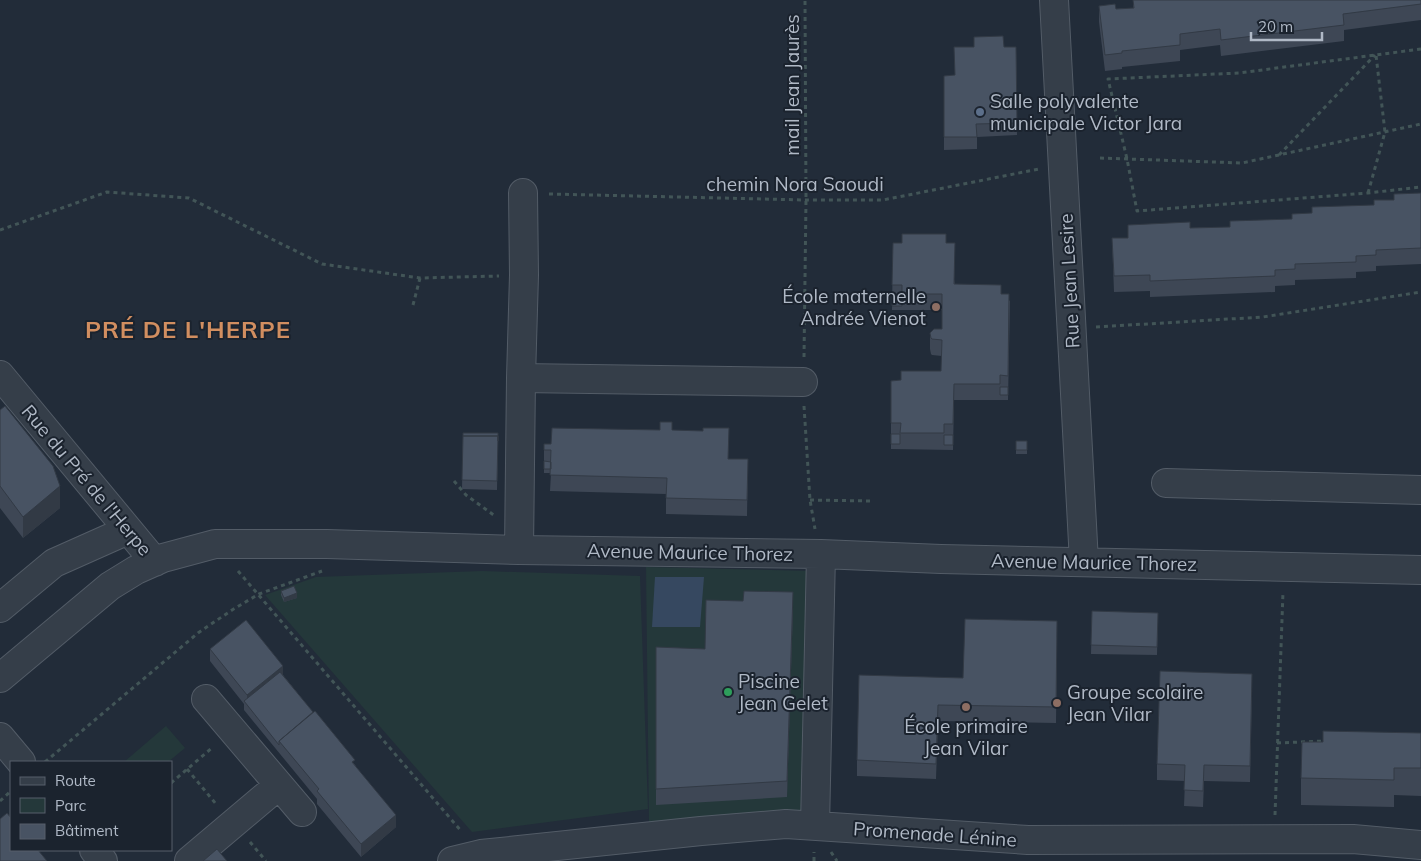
<svg xmlns="http://www.w3.org/2000/svg" width="1421" height="861" viewBox="0 0 1421 861" font-family="Mulish,sans-serif">
  <style>
    .green { fill: #24383a }
    .water { fill: #364860 }
    .lines { fill: none; stroke-linecap: round; stroke-linejoin: round }
    .minor-casing { stroke: #535c67; stroke-width: 30 }
    .path { stroke: #425557; stroke-width: 3; stroke-dasharray: 4 4; stroke-linecap: butt }
    .minor { stroke: #353e49; stroke-width: 28 }
    .wall { fill: #3e4755 }
    .shaded-wall { fill: #323a45 }
    .building { fill: #485363; stroke: #323a45 }
    .service-dot { fill: #5c6f8a; stroke: #1b232e; stroke-width: 2 }
    .education-dot { fill: #8d6e63; stroke: #1b232e; stroke-width: 2 }
    .leisure-dot { fill: #2e9e5b; stroke: #1b232e; stroke-width: 2 }
    .labels { text-anchor: middle; dominant-baseline: central; stroke-width: 4; stroke-linejoin: round; paint-order: stroke }
    .street-label { font-size: 19px; fill: #b0b9c6; stroke: #1b232e }
    .poi-label { font-size: 19px; fill: #b0b9c6; stroke: #1b232e; text-anchor: start }
    .district-label { font-size: 24px; font-weight: bold; letter-spacing: 1px; fill: #d18e60; stroke: #1b232e }
  </style>
  <rect width="100%" height="100%" fill="#222c39"/>
  <path class="green" d="M646 567 812 571 806 813 649 822Z
    M482 571 640 576 648 809 472 832 265 595 316 577Z
    M166 726 185 748 168 762H124Z"/>
  <path class="water" d="M655 577H704L700 627H652Z"/>
  <g class="lines">
    <g class="minor-casing">
      <path id="minor" d="M1054 0 1084 562
        M0 375 155 562
        M521 378 803 382
        M1166 483 1421 490
        M519 550 521 378 524 275 523 193
        M0 608 54 563 128 530
        M0 678 110 586 136 570 163 558 215 544H327L519 550 821 554 941 559 1421 570
        M206 699 302 812
        M0 737 21 762
        M815 826 821 554
        M94 850 103 861
        M189 861 279 785
        M452 861 481 854 701 831 786 824 1028 840 1353 839 1421 845"/>
    </g>
    <path class="path" d="M1421 49 1239 73 1108 79 1127 159 1137 211 1368 193 1421 187
      M1279 155 1375 55
      M1100 158 1242 163 1421 124
      M1368 193 1385 132 1376 55
      M549 194 806 200H883L1039 169
      M0 230 107 192 189 198 322 264 420 278 499 276
      M413 305 420 278
      M1096 327 1263 317 1421 292
      M804 357 806 200 805 0
      M804 406 810 500 815 529
      M454 481 466 495 495 516
      M810 500 872 501
      M238 571 462 832
      M1277 743 1326 741
      M45 762 198 633 232 610 259 594 322 571
      M187 769 216 804
      M171 783 213 747
      M0 801 11 791
      M1275 815 1283 592
      M250 842 266 861
      M831 852 837 861
      M814 861V852"/>
    <use href="#minor" class="minor"/>
  </g>
  <path class="wall" d="M1133 0H1421V20L1344 30V41L1221 56 1220 45 1180 50V61L1122 67V69L1105 71 1099 22V6L1116 9 1133 8Z
    M1004 47H1016L1017 135 977 137V149L944 150V76L955 75Z
    M1421 193V264L1376 266V271L1356 272V278L1295 280V285L1275 286V292L1150 297V291L1114 292 1112 238H1128L1190 228 1230 227 1292 219 1312 213 1374 205Z
    M893 243H946L955 284 1001 294 1010 301 1008 400H954L953 450 891 449V381L901 380 941 371 942 356 932 355 931 354 930 349V333L942 329V310H892Z
    M0 410 60 508 23 538 0 508Z
    M672 430 729 459H748L747 516 666 514V494L550 491 551 473H544V444H551Z
    M463 433H498L497 490 462 489Z
    M1016 441H1027V454H1016Z
    M281 591 297 598 284 602 281 595Z
    M793 608 787 797 656 805V647L705 649Z
    M1092 611 1158 613 1157 655 1091 654Z
    M1057 637 1056 723 938 721 936 779 857 776V760L963 678Z
    M210 649 283 675 355 765 396 827 361 857 317 804V799L244 710V704L210 661Z
    M1252 690 1250 782 1204 781 1203 807 1184 806 1185 781 1157 780V764Z
    M1421 733V796L1394 795V807L1301 805V778L1323 742Z"/>
  <path class="shaded-wall" d="M60 486V508L23 538V517Z
    M793 592V608L787 797V781Z
    M297 593V598L284 602V598Z
    M283 666V679L247 705V695Z
    M396 815V827L361 857V844Z"/>
  <path class="building" d="M1133 0H1421V4L1343 14 1344 25 1221 40 1220 29 1180 34V45L1122 51V53L1105 55 1099 6 1115 4 1116 9 1134 8Z
    M1003 36 1004 47H1016L1017 123 976 124 977 137H944V76L955 75 954 47H974V37Z
    M1421 193V248L1376 250V255L1356 256V262L1295 264V269L1275 270V276L1150 281V275L1114 276 1112 238H1128V225L1190 222V228L1230 227V221L1292 219V214L1312 213V207L1374 205V200H1394V194Z
    M902 234H946V243H955L954 284 1001 285V294H1009L1008 376 1000 375V384H954L953 424H944V433H900L901 423H891V381L901 380V371H941L942 340 932 339 931 338 930 333 934 329H942V294H902V285H892L893 243H902Z
    M892 296 902 297V306H892Z
    M1000 387H1008V395H1000Z
    M5 406 53 466 60 486 23 517 0 486V410Z
    M660 422H672V430L703 431V428H729L728 459H748L747 500 666 498 667 478 550 475 551 450H544V444H551L552 428 660 430Z
    M463 433H498V441V436H463Z
    M891 434H900V444H891Z
    M944 435H953V445H944Z
    M463 436H498L497 481 462 480Z
    M1016 441H1027V450H1016Z
    M544 461 551 462V469H544Z
    M294 586 297 593 284 598 281 591Z
    M744 591 793 592 787 781 656 789V647L705 649 706 600 743 601Z
    M1092 611 1158 613 1157 647 1091 645Z
    M965 619 1057 621 1056 707 938 705 936 764 857 760 859 675 963 678Z
    M246 620 283 666 247 695 210 649Z
    M1160 671 1252 674 1250 766 1204 765 1203 791 1184 790 1185 765 1157 764Z
    M280 672 313 712 279 741V745L244 701Z
    M315 711 355 760 352 762 396 815 361 844 317 791 319 789 279 741Z
    M1323 731 1421 733V768H1394V780L1301 778 1302 742H1323Z
    M7 813 11 818V850H38L47 861H0V819Z
    M217 849 227 861H203Z"/>
  <circle class="service-dot" cx="980" cy="112" r="5"/>
  <g class="education-dot">
    <circle cx="936" cy="307" r="5"/>
    <circle cx="1057" cy="703" r="5"/>
    <circle cx="966" cy="707" r="5"/>
  </g>
  <circle class="leisure-dot" cx="728" cy="692" r="5"/>
  <g class="labels">
    <g class="street-label">
      <text transform="translate(792 85) rotate(-90)">mail Jean Jaurès</text>
      <text x="795" y="184">chemin Nora Saoudi</text>
      <text transform="translate(1069 281) rotate(-93)">Rue Jean Lesire</text>
      <text transform="translate(87 480) rotate(50)">Rue du Pré de l'Herpe</text>
      <text transform="translate(690 552) rotate(1)">Avenue Maurice Thorez</text>
      <text transform="translate(1094 562) rotate(1)">Avenue Maurice Thorez</text>
      <text transform="translate(935 834) rotate(4)">Promenade Lénine</text>
    </g>
    <g class="poi-label">
      <text x="990" y="101">Salle polyvalente<tspan x="990" dy="22">municipale Victor Jara</tspan></text>
      <text x="926" y="296" text-anchor="end">École maternelle<tspan x="926" dy="22">Andrée Vienot</tspan></text>
      <text x="738" y="681">Piscine<tspan x="738" dy="22">Jean Gelet</tspan></text>
      <text x="1067" y="692">Groupe scolaire<tspan x="1067" dy="22">Jean Vilar</tspan></text>
      <text x="966" y="726" text-anchor="middle">École primaire<tspan x="966" dy="22">Jean Vilar</tspan></text>
    </g>
    <g class="district-label">
      <text x="188" y="329">PRÉ DE L'HERPE</text>
    </g>
  </g>
  <rect x="10" y="761" width="162" height="90" fill="#1b232e" stroke="#575f6b"/>
  <rect x="20" y="777" width="25" height="8" fill="#353e49" stroke="#575f6b"/>
  <text x="55" y="786" font-size="15" fill="#b0b9c6">Route</text>
  <rect x="20" y="798" width="25" height="15" fill="#24383a" stroke="#575f6b"/>
  <text x="55" y="811" font-size="15" fill="#b0b9c6">Parc</text>
  <rect x="20" y="824" width="25" height="15" fill="#485363" stroke="#575f6b"/>
  <text x="55" y="836" font-size="15" fill="#b0b9c6">Bâtiment</text>
  <path d="M1251 32v8h71v-8" fill="none" stroke="#b0b9c6" stroke-width="2.5"/>
  <text x="1258" y="32" font-size="15" fill="#b0b9c6" stroke="#1b232e" stroke-width="4" paint-order="stroke">20 m</text>
</svg>
